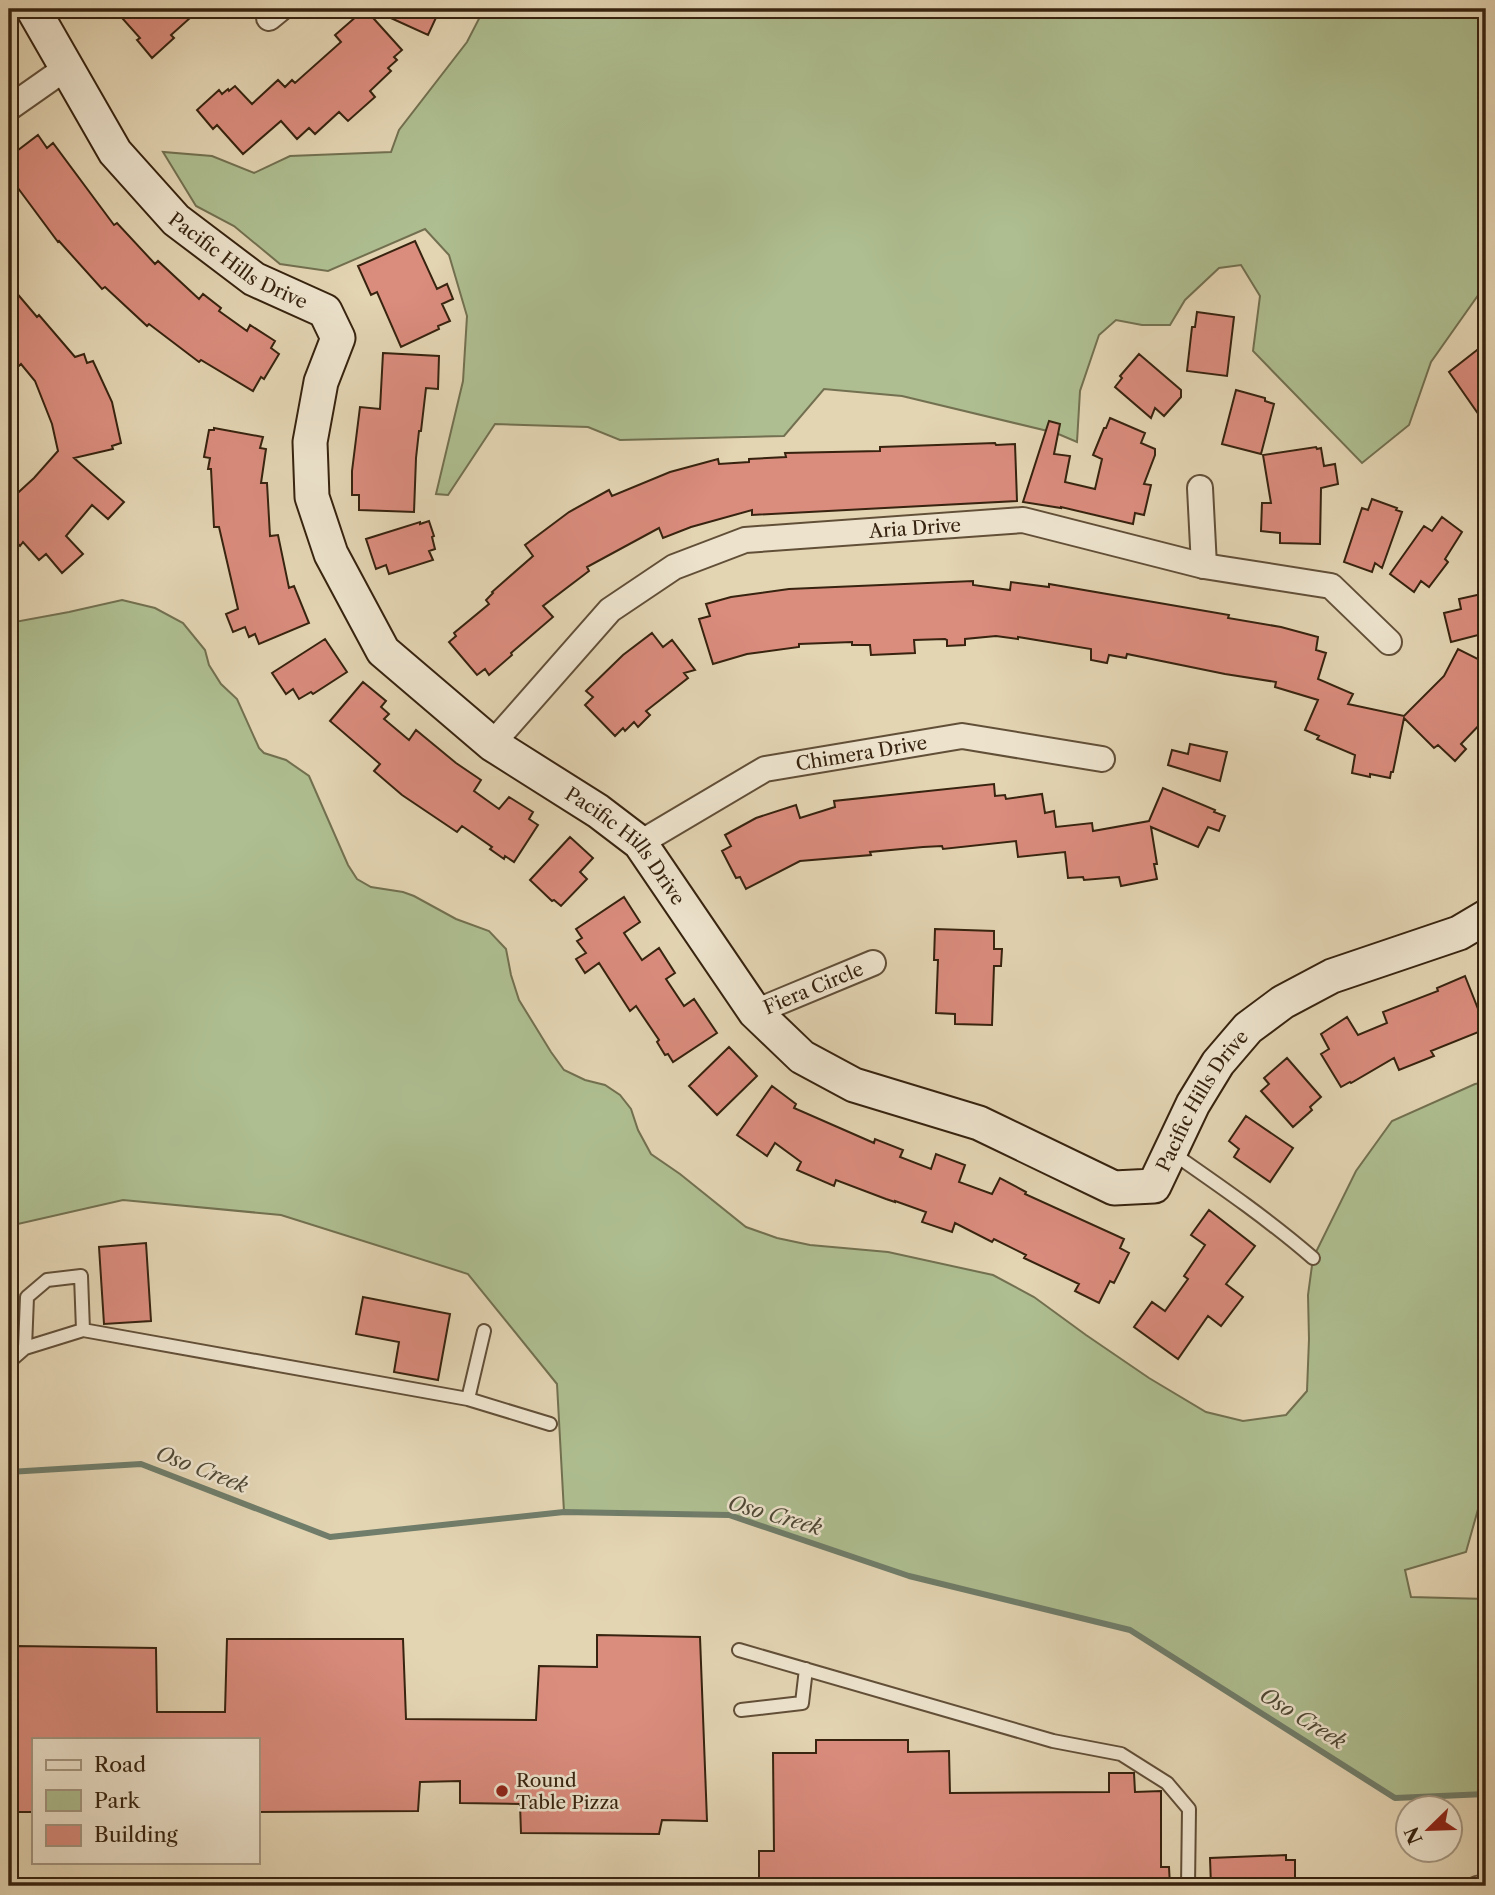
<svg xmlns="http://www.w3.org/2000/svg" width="1495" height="1895" viewBox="0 0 1495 1895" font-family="'Libre Caslon Text',serif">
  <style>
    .green { fill: #aebe90; stroke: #727050; stroke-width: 2 }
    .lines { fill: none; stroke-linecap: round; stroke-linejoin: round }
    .stream { stroke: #707d6a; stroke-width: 6 }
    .building { fill: #da8c7d; stroke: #37230f; stroke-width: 2 }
    .lane-casing { stroke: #624f38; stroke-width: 16 }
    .street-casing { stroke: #624f38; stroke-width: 28 }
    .secondary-casing { stroke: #37230f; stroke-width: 37 }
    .lane { stroke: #ede3cd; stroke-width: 12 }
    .street { stroke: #ede3cd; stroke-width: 24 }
    .secondary { stroke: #ede3cd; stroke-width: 33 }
    .poi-dot { fill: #8f2418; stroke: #ede3cd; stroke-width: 2.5 }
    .labels { text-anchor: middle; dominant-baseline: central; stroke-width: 5; stroke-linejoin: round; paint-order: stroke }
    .street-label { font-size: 19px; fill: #37230f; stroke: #ede3cd }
    .poi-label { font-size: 19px; fill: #37230f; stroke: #ede3cd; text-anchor: start }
    .water-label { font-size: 21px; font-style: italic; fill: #4f4835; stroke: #ede3cd }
  </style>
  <rect width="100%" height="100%" fill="#e3d4b2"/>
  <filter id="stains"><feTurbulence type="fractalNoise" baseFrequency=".00286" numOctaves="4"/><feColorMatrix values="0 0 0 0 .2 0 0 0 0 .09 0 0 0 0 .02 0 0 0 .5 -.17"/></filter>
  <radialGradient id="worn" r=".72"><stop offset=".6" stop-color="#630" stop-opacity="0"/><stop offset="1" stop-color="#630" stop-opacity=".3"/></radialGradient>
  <path class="green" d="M484 9H1486V284L1431 362 1409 425 1362 463 1253 351 1260 296 1241 265 1219 268 1185 300 1170 325H1142L1116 320 1099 335 1080 391 1077 442 1056 433 902 396 824 389 784 436 620 440 588 427 495 424 448 495 436 494 463 381 467 316 449 255 425 229 328 271 280 264 234 226 196 206 163 152 212 156 254 173 290 156 391 152 399 130 467 42Z
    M122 600 155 608 183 623 205 650 209 665 221 684 237 699 259 748 264 753 286 760 309 776 348 865 357 879 371 887 403 892 414 896 456 919 489 931 506 949 511 975 519 1000 551 1052 564 1070 585 1080 605 1085 620 1095 631 1109 638 1130 651 1154 680 1174 746 1227 777 1238 810 1245 888 1252 993 1275 1034 1297 1086 1335 1149 1378 1206 1412 1243 1421 1286 1415 1307 1391 1309 1339 1308 1295 1313 1258 1356 1171 1392 1121 1475 1084 1486 1082V1481L1466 1552 1405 1570 1411 1597 1486 1599V1794L1395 1798 1130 1630 909 1576 729 1515 564 1512 557 1384 468 1274 281 1215 123 1200 9 1226V623L69 612Z"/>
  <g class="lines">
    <path class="stream" d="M9 1472 141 1464 330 1537 564 1512 729 1515 909 1576 1130 1630 1395 1798 1486 1794"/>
  </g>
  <path class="building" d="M114 9H200L171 35 174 38 152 58 137 40 140 38Z
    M365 9 402 50 394 57 397 60 388 68 391 71 370 91 375 97 348 121 339 112 315 134 309 128 297 139 281 121 243 154 217 125 213 129 197 110 219 90 222 94 228 89 229 91 235 86 252 104 278 80 285 87 292 80 295 83 341 42 335 35Z
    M371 9H440L428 35Z
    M38 135 47 148 53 143 114 225 117 223 155 264 158 261 199 299 203 294 221 308 219 311 247 331 250 325 275 341 271 348 279 354 264 379 261 377 253 391 201 360 199 362 149 324 147 326 105 287 102 289 59 241 58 242 9 176V157Z
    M415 241 437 289 447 284 453 299 442 304 450 321 438 326 439 329 401 347 377 292 371 295 358 266Z
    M9 284 37 317 39 315 75 357 84 354 87 363 93 361 112 402 121 443 112 446 113 449 74 458 124 502 108 519 92 505 66 536 83 554 62 573 46 554 39 560 23 542 20 546 9 534V501L34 478 58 451 52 424 35 381 21 364 9 375Z
    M1197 312 1234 317 1227 376 1187 371 1192 327H1195Z
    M1486 343V425L1449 372Z
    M383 353 439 356 438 389 426 388 421 431H419L416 458 414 512 359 510V495H352V471L360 407 380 409Z
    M1139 354 1181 390V397L1164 416 1155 408 1151 418 1115 387 1122 378 1120 376Z
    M1236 390 1265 398V401L1274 404 1261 454 1222 444Z
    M1110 418 1145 433 1141 443 1155 449V455L1144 484 1151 485 1144 515 1135 513 1133 524 1061 507V508L1023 502 1049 421 1060 424 1054 454 1070 456 1065 482 1095 489 1102 459 1093 455 1104 428H1106Z
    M214 428 263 437 260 448 266 449 261 483H267L270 536 278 535 289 588 294 586 309 623 259 644 255 634 249 637 245 627 233 632 226 614 238 609 219 527H214L211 469H208L210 458 204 457 209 430H214Z
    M995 443 996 445 1015 444 1017 501 752 515V510L691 527 663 538 659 528 587 567 589 571 543 606 553 617 511 653 512 655 489 675 485 669 477 675 449 642 456 636 454 633 489 604 486 600 493 593 492 592 533 556 525 545 569 512 609 490 612 496 670 472 718 459 719 464 749 462V459L786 457 785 453 880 451V447Z
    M1316 447 1317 449 1321 448 1324 466 1335 464 1338 484 1321 488 1320 544 1280 543V533L1261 531 1262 503H1271L1263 455Z
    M1372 499 1397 508 1396 510 1402 512 1382 568 1375 563 1372 572 1344 562 1362 508 1368 510Z
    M1442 517 1462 532 1445 559 1448 562 1429 587 1421 581 1414 592 1390 574 1424 526 1432 531Z
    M429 521 434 536 432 537 435 549 429 551 433 560 389 574 386 565 376 569 366 539 420 522V524Z
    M973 581V585L1010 590 1011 582 1049 587V584L1229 615 1228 618 1281 627 1318 637 1316 650 1326 653 1318 679 1353 694 1348 704 1404 716 1444 676 1458 649 1486 663V718L1461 744 1466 749 1455 761 1438 745 1434 748 1404 718 1393 772H1391L1390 778 1370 774V777L1352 773 1355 755 1317 739 1319 736 1305 730 1318 700 1275 687 1276 682 1225 674 1127 654 1126 658 1109 655 1107 663 1091 660V649L1018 637V639L996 636 965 639V645L947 646V640L945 639 914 640 915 653 871 655 870 645H852V642L799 644V647L747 654 713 664 699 619 710 616 706 604 731 597 789 589Z
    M1486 593V633L1451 642 1444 613 1461 609 1459 599Z
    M652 633 663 647 672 640 695 670 684 673 688 678 646 711 650 715 638 727 634 722 625 731 623 728 615 736 585 705 593 697 586 691 623 655Z
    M325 639 347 672 313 694 311 692 299 699 293 689 286 694 272 673Z
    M363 682 386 701 381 707 389 714 384 719 409 740 416 730 456 763 481 780 474 791 499 809 509 797 533 812 529 819 538 825 514 862 505 856 504 859 490 849 492 847 462 826 457 832 402 795 374 771 380 764 330 721Z
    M1190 744 1227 752 1220 781 1168 765 1172 750 1188 754Z
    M994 784 995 796 1005 795 1006 799 1042 794 1045 813 1054 811 1056 827 1092 823 1093 831 1149 821 1163 788 1215 810 1214 812 1225 816 1219 831 1208 827 1198 847 1151 827 1157 864H1154L1157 879 1121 886 1119 877 1084 880 1083 877 1068 878 1065 852 1018 857 1016 841 943 849 942 846 923 847 870 852 871 855 800 861 746 889 740 877 736 878 722 851 731 846 725 835 756 818 796 805 800 818 835 807 834 801Z
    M570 837 593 858 580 872 587 879 561 906 554 900 552 901 530 880Z
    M624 897 640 922 624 933 642 960 659 948 675 973 666 979 684 1006 694 999 717 1033 673 1062 668 1054 665 1055 657 1042 659 1040 636 1006 630 1011 599 963 585 973 576 959 586 953 577 941 582 938 576 929Z
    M935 929 994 931V949H1002L1001 966H994L992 1025 955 1024V1014L936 1013 938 960H934Z
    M1465 976 1486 1029 1431 1051 1434 1056 1399 1070 1394 1058 1351 1083 1350 1082 1341 1087 1321 1054 1329 1049 1321 1034 1347 1017 1358 1035 1387 1023 1383 1012 1438 991 1437 988Z
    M729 1047 757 1076 717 1115 689 1086Z
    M1287 1058 1321 1097 1310 1107 1312 1110 1293 1127 1261 1091 1269 1084 1264 1078Z
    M772 1086 796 1104 794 1108 874 1143 875 1139 903 1150 900 1157 931 1169 936 1154 965 1165 959 1182 992 1194 1000 1178 1026 1192 1025 1194 1124 1239 1120 1248 1129 1253 1114 1283 1110 1281 1099 1303 1075 1291 1079 1284 1024 1258 1026 1255 994 1239 992 1242 955 1223 952 1232 922 1222 926 1212 895 1201V1202L886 1199 836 1180 834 1186 797 1170 801 1162 775 1143 767 1156 737 1135Z
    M1246 1116 1293 1148 1270 1182 1234 1157 1239 1149 1229 1141Z
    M1209 1210 1255 1246 1226 1284 1243 1297 1221 1326 1208 1316 1178 1359 1134 1327 1152 1302 1165 1311 1188 1279 1184 1276 1205 1245 1191 1235Z
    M146 1243 151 1321 104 1324 99 1247Z
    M363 1297 450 1314 438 1380 394 1372 399 1342 356 1334Z
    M597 1635 700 1637 707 1821 662 1820 659 1834 521 1833 520 1804 460 1803V1781L420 1782 418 1811 257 1812V1739H33V1812H9V1723H16L17 1646 156 1648 157 1712H225L227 1639H403L406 1719 536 1720 539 1666 597 1667Z
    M816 1740H908V1752L949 1751 950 1793 1109 1792V1773H1134L1135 1792 1161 1791V1867H1169L1170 1886H759V1851H774L773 1753H816Z
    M1286 1855V1860H1295V1885L1211 1886 1210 1858Z"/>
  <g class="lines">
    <g class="lane-casing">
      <path id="lane" d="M1171 1152C1220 1186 1268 1219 1313 1258
        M25 1348 27 1297 47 1280 81 1276 83 1330
        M9 1362 25 1348 83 1330 468 1399 550 1424
        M468 1399 484 1331
        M739 1650 1053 1741 1121 1754 1167 1783 1189 1809 1188 1886
        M741 1710 802 1703 806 1669
        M1469 1886 1476 1883 1486 1881"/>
    </g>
    <g class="street-casing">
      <g id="street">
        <path d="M269 18 280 9"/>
        <path d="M9 108 66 68"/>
        <path d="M1200 488 1204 566"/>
        <path id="s1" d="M492 744 610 610 674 567 745 540 1023 520 1204 566 1331 586 1389 642"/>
        <path id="s2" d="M640 843 765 769 962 736 1102 759"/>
        <path id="s3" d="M755 1012 873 963"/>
      </g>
    </g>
    <g class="secondary-casing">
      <g id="secondary">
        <path id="s4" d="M33 9 115 152 176 220 254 279 325 311 338 338 321 382 310 442 312 497 331 554 383 651 492 744 598 811 640 843 755 1012 802 1057 854 1085 979 1123 1114 1188 1154 1186 1193 1104 1218 1063 1248 1028 1283 1002 1332 976 1459 933 1486 917"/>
      </g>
    </g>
    <use href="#lane" class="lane"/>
    <use href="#street" class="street"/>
    <use href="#secondary" class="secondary"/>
  </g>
  <circle class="poi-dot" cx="502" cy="1791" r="7"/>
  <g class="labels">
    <g class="street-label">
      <text stroke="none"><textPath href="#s4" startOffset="331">Pacific Hills Drive</textPath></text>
      <text stroke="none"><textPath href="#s1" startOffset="502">Aria Drive</textPath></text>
      <text stroke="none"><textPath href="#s2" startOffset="243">Chimera Drive</textPath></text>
      <text stroke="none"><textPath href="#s4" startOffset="1108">Pacific Hills Drive</textPath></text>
      <text stroke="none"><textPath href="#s3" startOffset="63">Fiera Circle</textPath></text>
      <text stroke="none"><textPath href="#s4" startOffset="1864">Pacific Hills Drive</textPath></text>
    </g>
    <g class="poi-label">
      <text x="516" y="1780">Round<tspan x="516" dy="22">Table Pizza</tspan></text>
    </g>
    <g class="water-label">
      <text transform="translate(202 1469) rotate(21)">Oso Creek</text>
      <text transform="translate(775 1515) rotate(16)">Oso Creek</text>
      <text transform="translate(1303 1718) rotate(32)">Oso Creek</text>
    </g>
  </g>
  <rect width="1495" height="1895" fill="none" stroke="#e3d4b2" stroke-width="35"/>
  <rect x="10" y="10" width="1474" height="1874" fill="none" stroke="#37230f" stroke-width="3.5"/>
  <rect x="18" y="18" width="1460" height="1860" fill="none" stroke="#37230f" stroke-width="2"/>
  <rect x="32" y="1738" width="228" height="126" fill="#ede3cd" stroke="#a49681" stroke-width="2"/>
  <rect x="46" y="1760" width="35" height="10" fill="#ede3cd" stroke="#a49681" stroke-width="2"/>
  <text x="94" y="1772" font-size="21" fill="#37230f">Road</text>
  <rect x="46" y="1790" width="35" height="21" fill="#aebe90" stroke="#a49681" stroke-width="2"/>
  <text x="94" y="1808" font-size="21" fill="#37230f">Park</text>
  <rect x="46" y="1825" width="35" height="21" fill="#da8c7d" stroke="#a49681" stroke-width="2"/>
  <text x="94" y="1842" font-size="21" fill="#37230f">Building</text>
  <g transform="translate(1429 1829) rotate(247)"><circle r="33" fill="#ede3cd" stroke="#a49681" stroke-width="2"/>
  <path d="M0-5L12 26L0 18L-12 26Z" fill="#8f2418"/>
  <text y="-10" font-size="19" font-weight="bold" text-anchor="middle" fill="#37230f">N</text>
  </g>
  <rect width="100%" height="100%" filter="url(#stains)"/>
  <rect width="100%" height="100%" fill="url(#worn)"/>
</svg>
